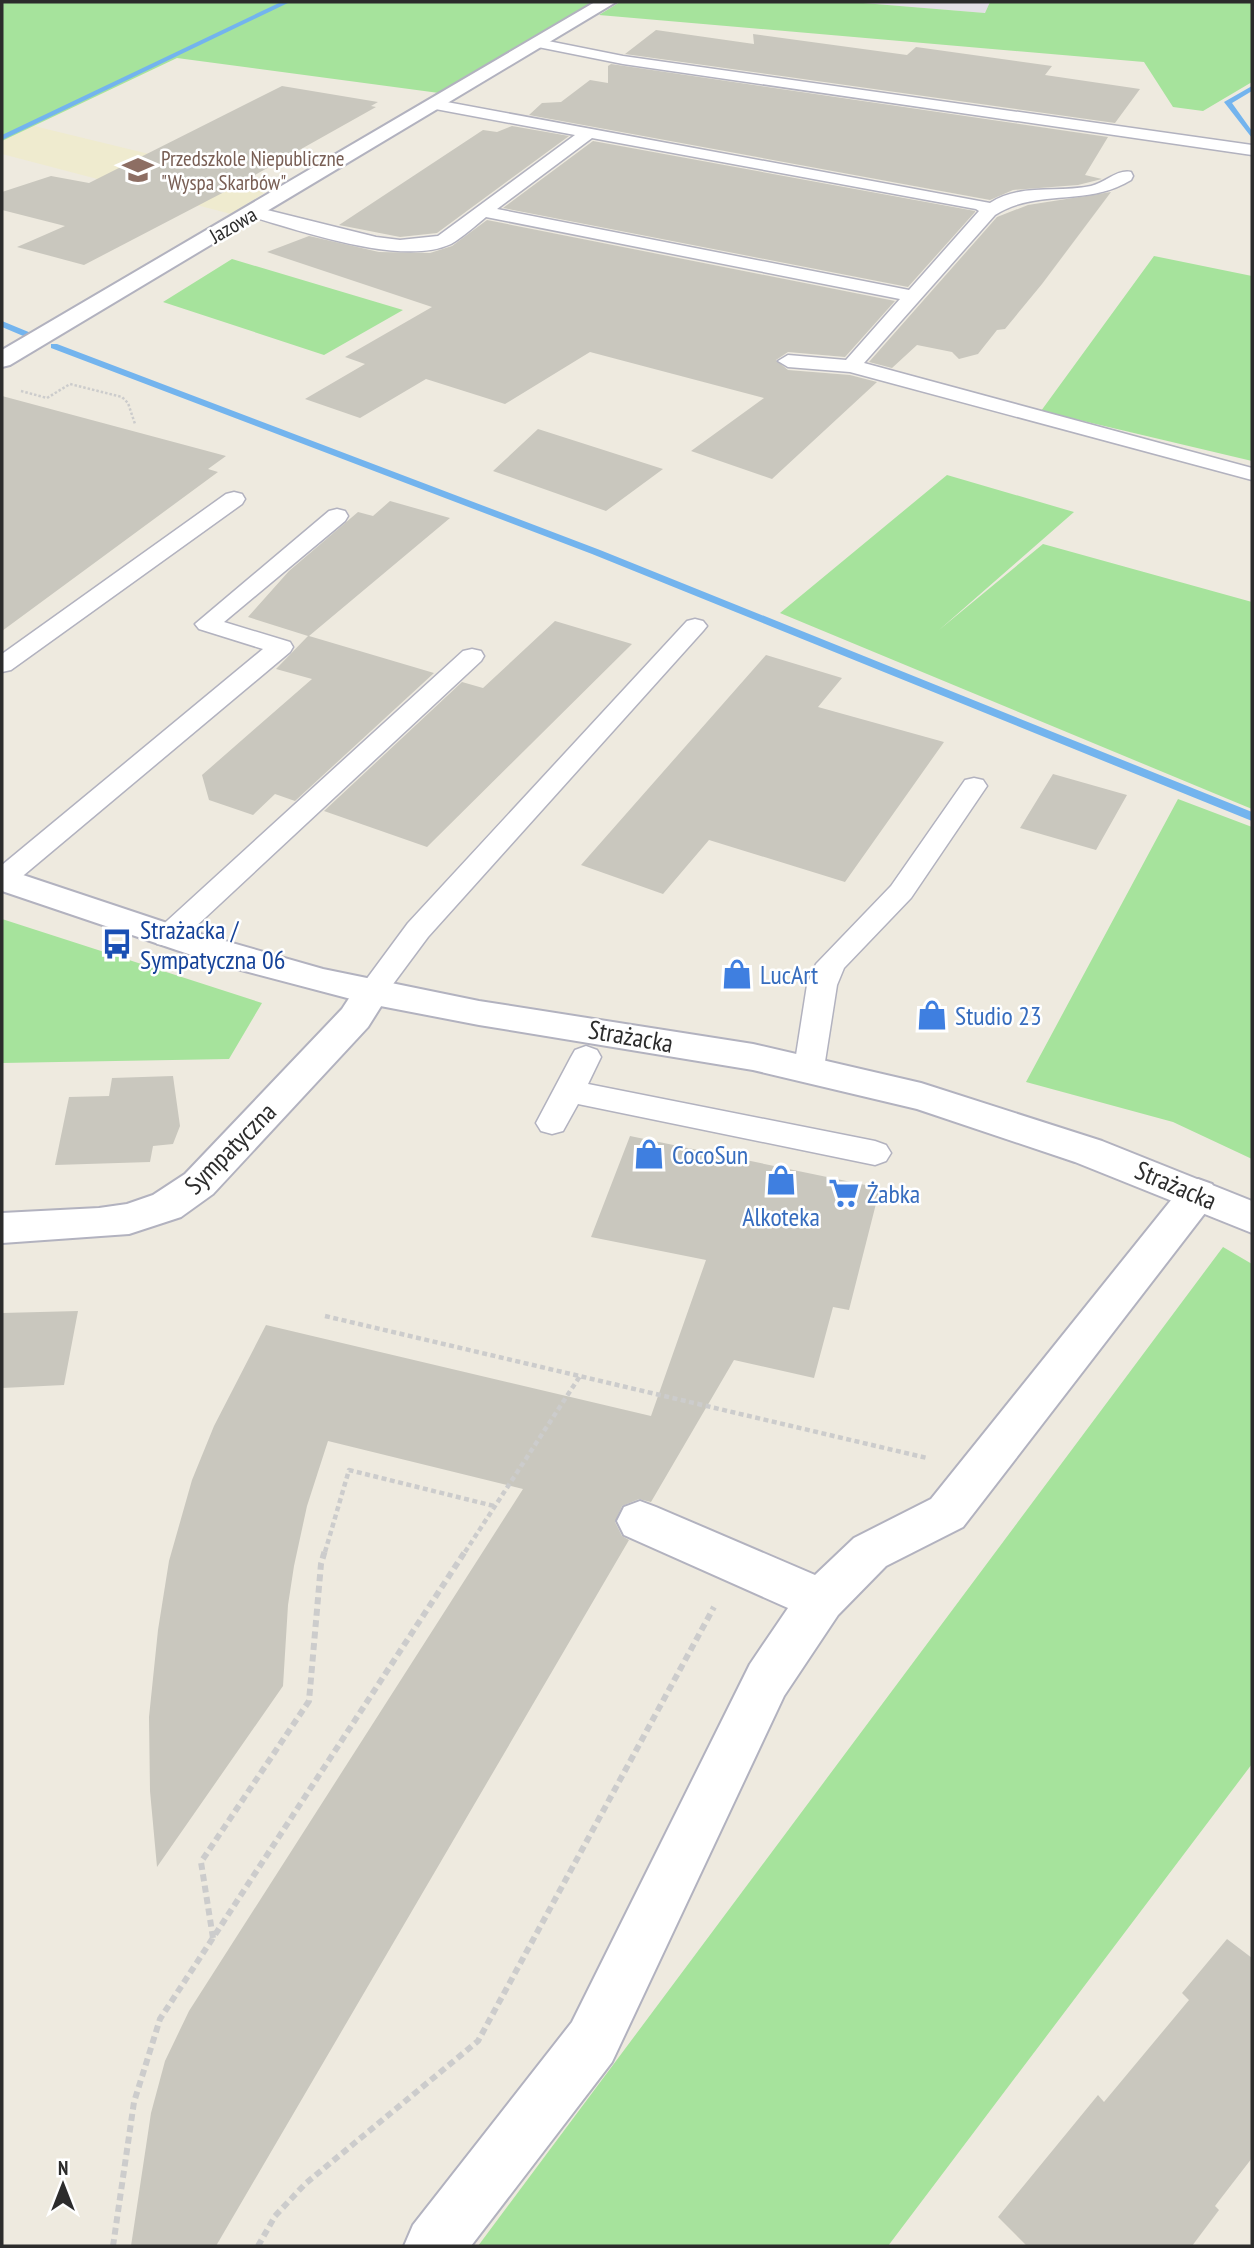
<svg xmlns="http://www.w3.org/2000/svg" width="1254" height="2248" viewBox="0 0 1254 2248" font-family="'PT Sans Narrow',sans-serif">
  <style>
    .industrial { fill: #e3dfe6 }
    .education { fill: #efebcf }
    .green { fill: #a6e39c }
    .lines { fill: none; stroke-linecap: round; stroke-linejoin: round }
    .stream { fill: #73b4ee; fill-rule: evenodd }
    .building { fill: #c9c7be }
    .service-casing { stroke: #b2b2bf; stroke-width: 3 }
    .minor-casing { stroke: #b2b2bf; stroke-width: 4 }
    .tertiary-casing { stroke: #b2b2bf; stroke-width: 4 }
    .path-far2 { stroke: #ccc; stroke-width: 2.5; stroke-dasharray: 2.5 2; stroke-linecap: butt }
    .path-far1 { stroke: #ccc; stroke-width: 4.5; stroke-dasharray: 5 3.5; stroke-linecap: butt }
    .path { stroke: #ccc; stroke-width: 6; stroke-dasharray: 7 4.5; stroke-linecap: butt }
    .service { fill: #fff; fill-rule: evenodd }
    .minor { fill: #fff; fill-rule: evenodd }
    .tertiary { fill: #fff; fill-rule: evenodd }
    .labels { text-anchor: middle; dominant-baseline: central; stroke-width: 5; stroke-linejoin: round; paint-order: stroke }
    .far-education-label { font-size: 21px; fill: #785e54; stroke: #fff; text-anchor: start }
    .far-street-label { font-size: 21px; fill: #2c2c2c; stroke: #fff }
    .transit-label { font-size: 26px; fill: #164399; stroke: #fff; text-anchor: start }
    .shop-label { font-size: 26px; fill: #366cbe; stroke: #fff; text-anchor: start }
    .street-label { font-size: 26px; fill: #2c2c2c; stroke: #fff }
  </style>
  <rect width="100%" height="100%" fill="#eeeadf"/>
  <path class="industrial" d="M851 2H990L985 13Z"/>
  <path class="education" d="M34 126 277 185 231 214 2 154V141Z"/>
  <path class="green" d="M2 2H595L439 93 177 58 2 141Z
    M620 2H851L985 13 990 2H1252V82L1203 111 1173 107 1144 62 599 15Z
    M1154 256 1252 276V461L1041 411Z
    M232 259 403 310 324 355 163 302Z
    M947 475 1074 512 939 630 1043 544 1252 602V809L780 613Z
    M1178 799 1252 827V1159L1173 1122 1026 1082Z
    M2 919 262 1003 229 1059 2 1063Z
    M1223 1247 1252 1264V1764L888 2246H478Z"/>
  <g class="lines">
    <path class="stream" d="M281 2H290L2 140V135Z
      M1252 86V91L1232 103 1252 131V138L1224 102Z
      M2 321 31 333 33 335 28 338 2 327Z
      M51 344H57L600 550 1252 812V821L592 554 51 348Z"/>
  </g>
  <path class="building" d="M656 30 754 44 753 34 907 55 916 47 1052 66 1045 75 1140 89 1115 123 625 54Z
    M611 64 1108 137 1085 175 1102 179 1078 185 1013 190 990 200 529 115 542 103 561 102 590 80 608 83V66Z
    M282 86 378 102 371 106 376 107 228 190 84 265 17 247 65 226 2 210V192L51 176 89 183Z
    M512 126 569 136 437 233 400 237 339 225 483 130 497 132Z
    M593 141 975 211V212L908 287 503 208Z
    M1111 192 1042 284 1005 329 997 330 978 354 959 359 952 352 917 345 892 368 869 362 997 217 1028 205Z
    M487 220 895 301 845 357 788 352 776 360 788 370 850 375 877 382 772 479 691 451 764 398 590 352 505 404 426 379 360 418 305 399 365 364 345 357 432 307 267 252 309 236 379 252 430 253 452 246Z
    M2 396 226 456 208 469 218 472 2 631Z
    M538 429 663 469 606 511 493 471Z
    M390 501 450 518 309 636 434 673 295 801 275 794 253 815 209 800 202 775 312 679 276 669 308 636 248 617 289 571 358 512 373 516Z
    M555 621 632 644 427 847 324 811 462 682 483 688Z
    M766 655 842 678 818 707 944 742 845 882 709 840 663 894 581 865Z
    M1053 774 1127 795 1096 850 1020 828Z
    M173 1076 180 1126 173 1144 153 1146 150 1162 55 1165 69 1097 109 1096 112 1078Z
    M630 1136 880 1188 849 1310 833 1307 814 1378 734 1360 651 1502 639 1499 622 1506 615 1522 622 1536 629 1540 216 2246H131L151 2113 165 2061 189 2011 523 1489 328 1441 307 1506 294 1566 288 1605 283 1686 157 1867 150 1791 149 1717 158 1630 169 1561 192 1480 214 1426 266 1325 651 1416 706 1260 591 1237Z
    M78 1311 64 1385 2 1388V1313Z
    M1227 1939 1252 1958V2158L1215 2206 1219 2210 1192 2246H1027L998 2217 1098 2095 1104 2102 1189 2000 1182 1993Z"/>
  <g class="lines">
    <g class="service-casing">
      <path id="service" d="M538 39 623 56 1252 145V155L623 64 533 46V40Z
        M436 100 990 203C1020 183 1058 193 1091 186 1105 183 1117 169 1131 172L1133 176 1131 180C1088 207 1036 188 995 215L864 363 1252 468V480L850 372 788 367 778 361 788 355 846 360 900 299 486 217C475 226 463 237 451 244 402 267 299 230 249 216L246 212 255 207 376 237 400 240 438 236 575 135 430 108 428 105ZM592 138 976 209 979 211 909 290 497 209Z
        M234 492 242 494 245 499 242 504 11 670 2 672V654L226 494Z
        M337 509 345 511 348 516 345 521 224 622 290 642 293 647 290 652 12 885 2 888V865L263 649 199 629 195 624 329 511Z
        M695 619 703 621 707 626 703 631 428 937 382 999 372 1002 362 999 357 992 408 923 687 621Z
        M472 649 481 651 484 656 481 661 177 944 167 946 157 944 153 937 157 930 463 651Z
        M974 778 983 780 987 786 911 898 844 968 837 985 824 1068 820 1076 809 1079 798 1076 794 1068 807 985 816 964 891 886 965 780Z
        M586 1046 597 1050 601 1057 588 1084 875 1141 886 1145 891 1153 886 1161 875 1165 578 1104 563 1131 552 1134 541 1131 536 1123 571 1057 575 1050Z"/>
    </g>
    <g class="minor-casing">
      <path id="minor" d="M595 2H616L10 365 2 367V350Z
        M372 980 385 983 390 992 368 1027 213 1194 181 1217 129 1234 2 1243V1213L99 1208 127 1204 153 1195 185 1174 342 1009 359 983Z
        M1198 1179 1212 1184 1218 1194 1212 1204 963 1527 886 1566 838 1615 784 1696 612 2062 471 2246H404L413 2225 572 2022 750 1664 788 1608 624 1535 617 1521 624 1507 640 1501 656 1507 815 1575 854 1538 931 1499 1184 1184Z"/>
    </g>
    <g class="tertiary-casing">
      <path id="tertiary" d="M2 868 197 933 323 969 479 1001 753 1044 921 1083 1102 1141 1252 1201V1233L1075 1162 917 1109 753 1070 479 1025 370 1004 218 964 2 891Z"/>
    </g>
    <path class="path-far2" d="M21 391 47 398 70 384 122 397 128 403 135 424"/>
    <path class="path-far1" d="M325 1316 927 1458
      M325 1552 349 1470 494 1506
      M465 1552 580 1376"/>
    <path class="path" d="M213 1938 201 1862 309 1701 321 1564 325 1550
      M113 2246 134 2102 160 2019 466 1550
      M258 2246 275 2216 305 2184 478 2041 714 1607"/>
    <use href="#service" class="service"/>
    <use href="#minor" class="minor"/>
    <use href="#tertiary" class="tertiary"/>
  </g>
  <defs>
    <g id="school-bare" transform="scale(2.415)"><path d="M0-5L7-2L0 1L-7-2ZM-4 1L0 2.5L4 1V4Q0 6-4 4Z" fill="#8d6e63" stroke="#fff" stroke-width="2.5" paint-order="stroke"/></g>
    <g id="bus-bare" transform="scale(2.415)"><path d="M-5-6H5V4H4V6H2V4H-2V6H-4V4H-5ZM-3.5-4V0h7V-4ZM-3.5 1.2v1.5H-2V1.2ZM2 1.2v1.5H3.5V1.2Z" fill="#1a4fb4" stroke="#fff" stroke-width="2.5" paint-order="stroke"/></g>
    <g id="shop-bare" transform="scale(2.415)"><path d="M-5-2.5h2.3a2.7 3.5 0 0 1 5.4 0H5L5.5 6h-11ZM-1.5-2.5h3a1.5 2.3 0 0 0-3 0Z" fill="#3f7fe0" stroke="#fff" stroke-width="2.5" paint-order="stroke"/></g>
    <g id="supermarket-bare" transform="scale(2.415)"><path d="M-6-5.5h2.5l.6 2H6L4.5 2H-2.5L-4.4-4H-6ZM-1.5 3.2a1.3 1.3 0 1 0 .1 0ZM3 3.2a1.3 1.3 0 1 0 .1 0Z" fill="#3f7fe0" stroke="#fff" stroke-width="2.5" paint-order="stroke"/></g>
  </defs>
  <g fill-rule="evenodd">
    <use href="#school-bare" x="138" y="170"/>
    <use href="#bus-bare" x="117" y="944"/>
    <use href="#shop-bare" x="737" y="974"/>
    <use href="#shop-bare" x="932" y="1015"/>
    <use href="#shop-bare" x="649" y="1154"/>
    <use href="#shop-bare" x="781" y="1180"/>
    <use href="#supermarket-bare" x="844" y="1193"/>
  </g>
  <g class="labels">
    <g class="far-education-label">
      <text x="161" y="158">Przedszkole Niepubliczne<tspan x="161" dy="24">"Wyspa Skarbów"</tspan></text>
    </g>
    <g class="far-street-label">
      <text transform="translate(233 225) rotate(-30)">Jazowa</text>
    </g>
    <g class="transit-label">
      <text x="140" y="929">Strażacka /<tspan x="140" dy="30">Sympatyczna 06</tspan></text>
    </g>
    <g class="shop-label">
      <text x="760" y="974">LucArt</text>
      <text x="955" y="1015">Studio 23</text>
      <text x="672" y="1154">CocoSun</text>
      <text x="867" y="1193">Żabka</text>
      <text x="781" y="1216" text-anchor="middle">Alkoteka</text>
    </g>
    <g class="street-label">
      <text transform="translate(631 1036) rotate(10)">Strażacka</text>
      <text transform="translate(230 1148) rotate(-45)">Sympatyczna</text>
      <text transform="translate(1176 1185) rotate(23)">Strażacka</text>
    </g>
  </g>
  <rect width="1254" height="2248" fill="none" stroke="#2c2c2c" stroke-width="7"/>
  <g transform="translate(63 2185)" stroke="#ffffff" stroke-width="5" paint-order="stroke">
  <path d="M0-5L12 26L0 18L-12 26Z" fill="#2c2c2c"/>
  <text y="-10" font-size="19" font-weight="bold" text-anchor="middle" fill="#2c2c2c">N</text>
  </g>
</svg>
